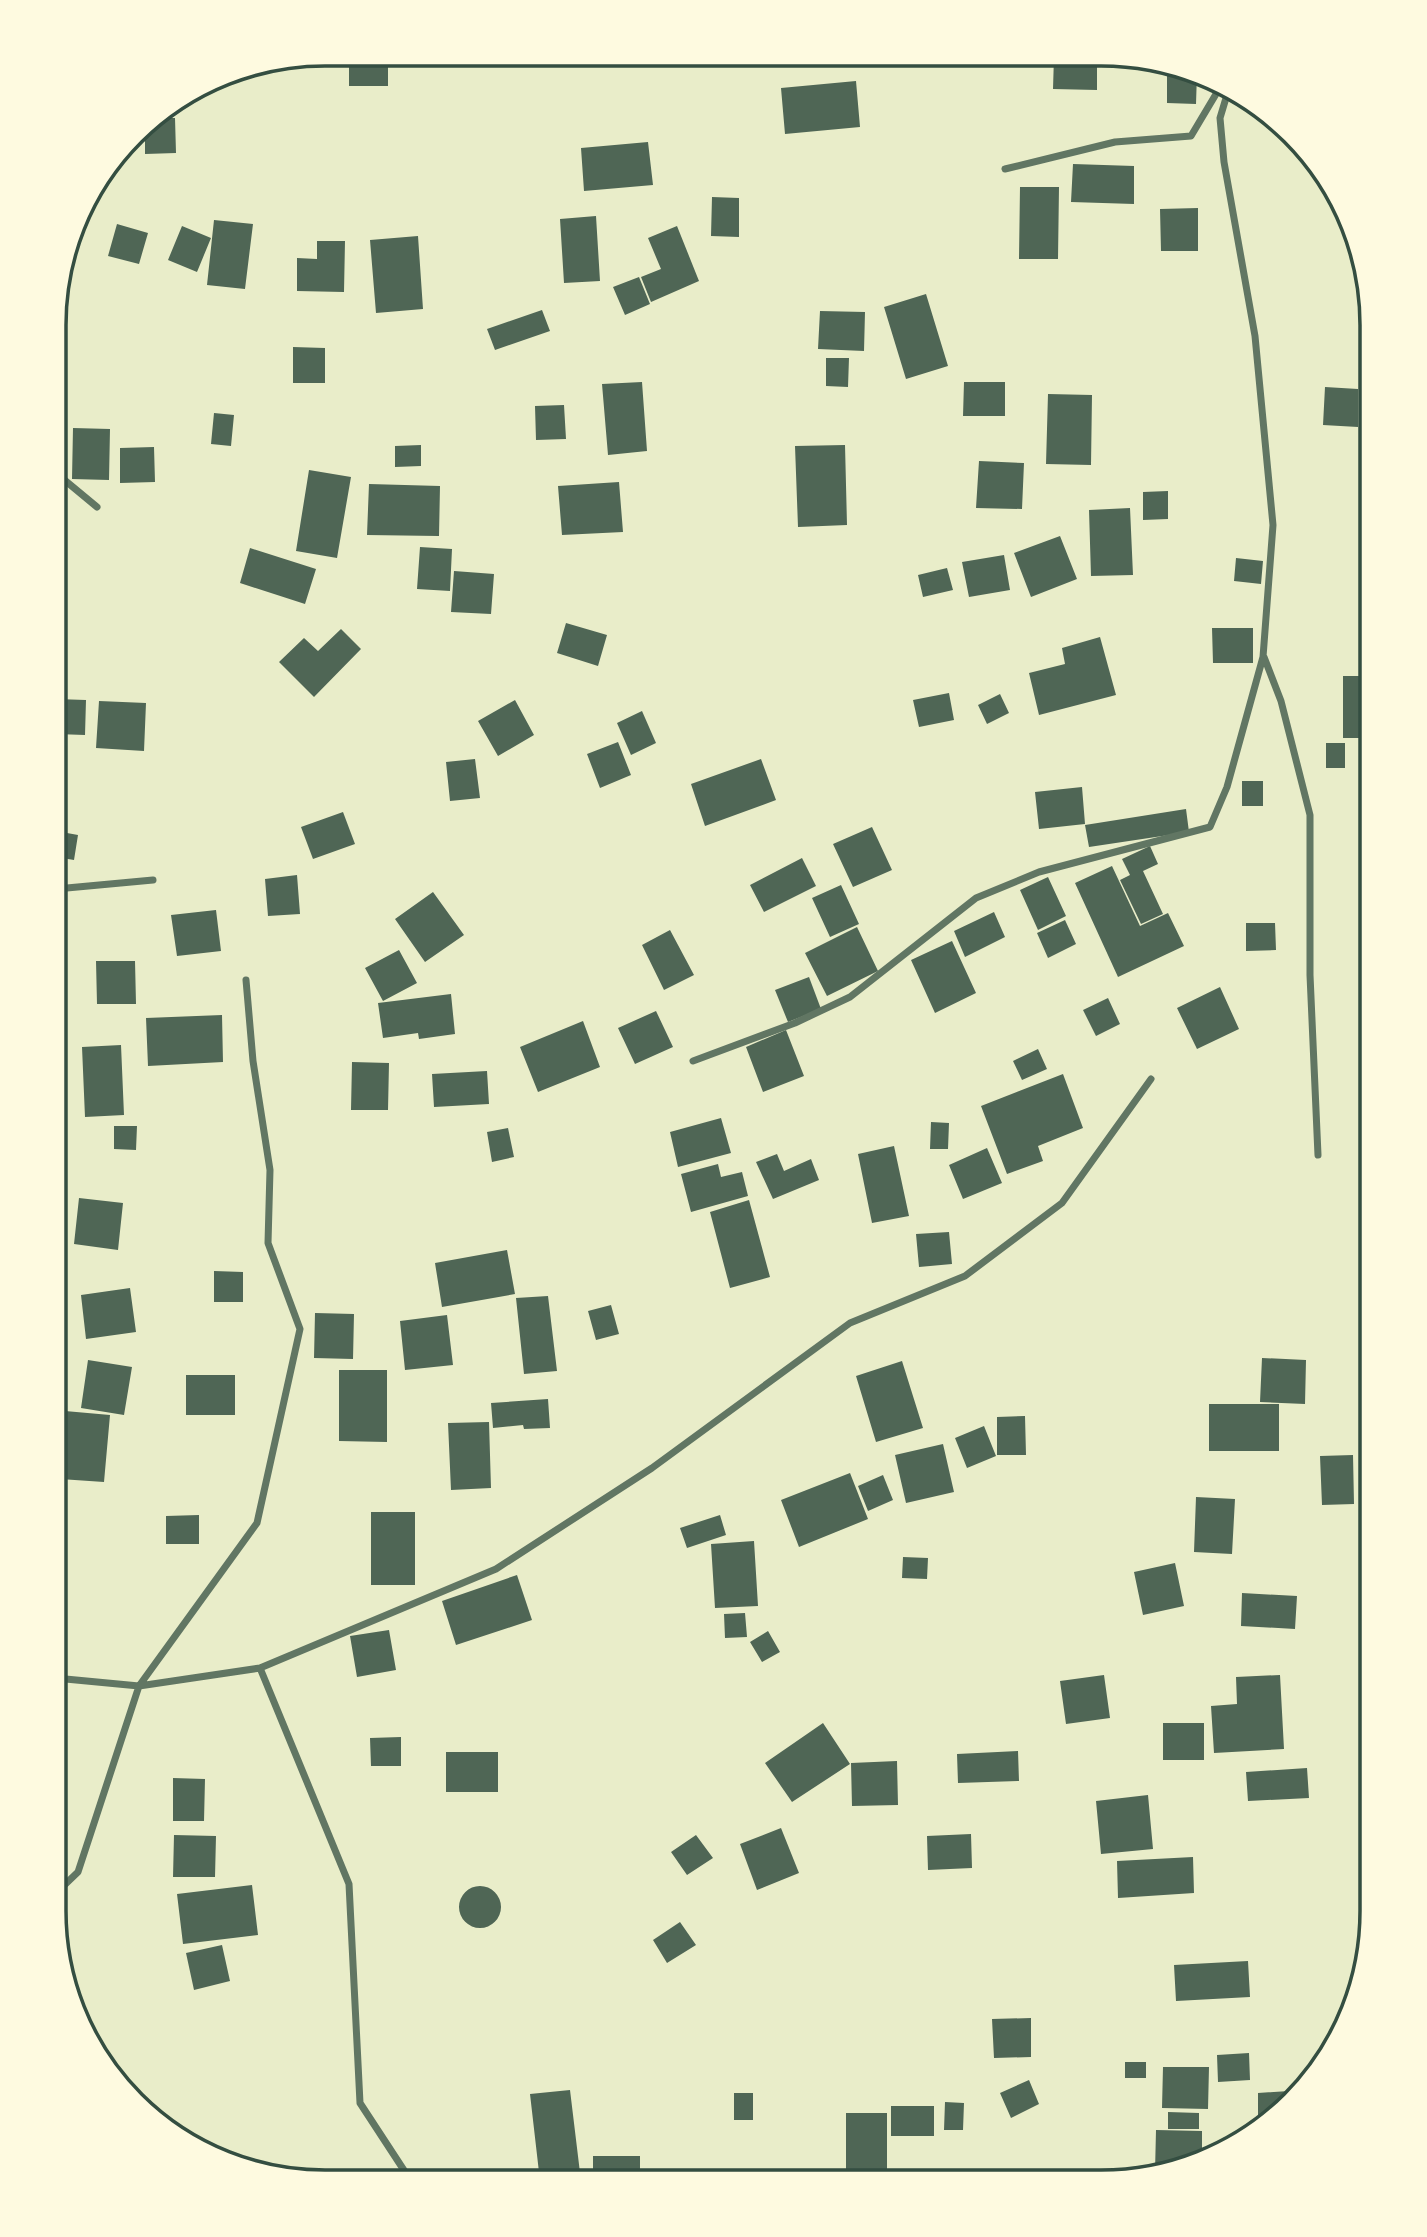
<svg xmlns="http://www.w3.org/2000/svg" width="1427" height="2237" viewBox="0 0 1427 2237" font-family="'Asap Condensed',sans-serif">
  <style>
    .building { fill: #4f6655 }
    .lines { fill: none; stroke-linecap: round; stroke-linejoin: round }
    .minor { stroke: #617663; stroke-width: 7 }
    .rim { fill: none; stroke: #344e41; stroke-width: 3.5 }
  </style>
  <rect width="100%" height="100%" fill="#e9edc9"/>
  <path class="building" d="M326 54V64H284V62Z
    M349 54H388V86H349Z
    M1054 56 1097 57V90L1053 89Z
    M1167 65 1197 73 1196 104 1167 103Z
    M856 81 860 127 785 134 781 88Z
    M152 118H175L176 153 145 154V124Z
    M648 142 653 185 584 191 581 148Z
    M1073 164 1134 166V204L1071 202Z
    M1020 187H1059L1058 259H1019Z
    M712 197 739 198V237L711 236Z
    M1198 208V251H1161L1160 209Z
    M596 216 600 281 564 283 560 219Z
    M214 220 253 224 245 289 207 285Z
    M117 224 148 233 139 264 108 256Z
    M182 226 211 238 197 272 168 260Z
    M677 226 699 281 651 302 641 277 661 269 648 238Z
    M418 236 423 309 376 313 370 240Z
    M1354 237H1355L1363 276H1354Z
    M317 241H345L344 292 297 291V258L317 259Z
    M639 277 650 304 625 315 613 287Z
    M926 294 948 366 906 379 884 307Z
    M542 310 550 331 495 350 487 329Z
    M820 311 865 312 864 351 818 349Z
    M293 347 325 348V383H293Z
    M826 358H849L848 387 826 386Z
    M642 382 647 451 608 455 602 384Z
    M964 382H1005V416H963Z
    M1325 387 1358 389V427L1323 425Z
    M1048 394 1092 395 1091 465 1046 464Z
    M564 405 566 439 536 440 535 406Z
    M214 413 234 415 231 446 211 444Z
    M73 428 110 429 109 480 72 479Z
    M421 445V466L395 467V446Z
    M845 445 847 525 798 527 795 446Z
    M154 447 155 482 120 483V448Z
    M979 461 1024 463 1022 509 976 508Z
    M309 470 351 477 337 558 296 551Z
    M619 482 623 532 562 535 558 486Z
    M369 484 440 486 439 536 367 535Z
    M1168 491V519L1143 520V492Z
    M1130 508 1133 575 1091 576 1089 510Z
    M1060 536 1077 579 1031 597 1014 553Z
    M420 547 452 549 450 591 417 589Z
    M250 548 316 569 305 604 240 583Z
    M1004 555 1010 590 969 597 962 562Z
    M1236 558 1263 561 1261 584 1234 581Z
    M1373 564V610L1365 611 1361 565Z
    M947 568 953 590 923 597 918 575Z
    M454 571 494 574 491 614 451 612Z
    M566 623 607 635 598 666 557 653Z
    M1366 626H1373V672H1369Z
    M1212 628H1253V663H1213Z
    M341 629 361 649 314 697 279 662 304 638 318 651Z
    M1100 637 1116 695 1039 715 1029 673 1065 664 1062 648Z
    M1343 676H1373V738H1343Z
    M949 693 954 720 919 727 913 700Z
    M1000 694 1009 713 987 724 978 705Z
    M56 699 86 700 85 735 56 734Z
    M515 700 534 735 498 756 478 721Z
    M99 701 146 703 144 751 96 748Z
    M642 711 656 743 631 755 617 723Z
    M618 742 631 775 600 788 587 754Z
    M1326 743H1345V768H1326Z
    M475 759 480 798 450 801 446 762Z
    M761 759 776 800 705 826 691 784Z
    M1242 781H1263V806H1242Z
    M1361 782H1373V820H1361Z
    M1082 787 1085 824 1039 829 1035 792Z
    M1186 809 1189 832 1089 847 1085 825Z
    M343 812 355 844 313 859 301 827Z
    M872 827 892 870 853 887 833 844Z
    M56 831 78 835 74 860 56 857Z
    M1150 846 1158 864 1143 871 1163 914 1141 924 1120 880 1130 875 1122 859Z
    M802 858 816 886 764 912 750 885Z
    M1112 866 1140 926 1168 913 1184 946 1118 977 1075 883Z
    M297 875 300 914 268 916 265 879Z
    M1048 877 1066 916 1038 930 1020 890Z
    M841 885 859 924 830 937 812 898Z
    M433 892 464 935 425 962 395 919Z
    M216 910 221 951 177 956 171 915Z
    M994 912 1005 937 965 957 954 931Z
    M1065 920 1076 944 1048 958 1037 933Z
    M1246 923H1275L1276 950 1246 951Z
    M857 927 878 971 827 996 805 953Z
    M670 930 694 975 664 990 642 945Z
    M952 941 976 993 935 1013 911 960Z
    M399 950 417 983 383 1001 365 968Z
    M96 961H135L136 1004H97Z
    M809 977 821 1009 788 1022 775 990Z
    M1220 987 1239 1029 1197 1049 1177 1008Z
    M451 994 455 1034 419 1039 418 1033 383 1038 378 1003Z
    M1108 998 1120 1024 1096 1036 1083 1010Z
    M656 1011 673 1047 635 1064 618 1028Z
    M222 1015 223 1062 148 1066 146 1018Z
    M583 1021 600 1067 538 1092 520 1047Z
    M786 1030 804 1076 763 1092 746 1047Z
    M121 1045 124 1115 85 1117 82 1047Z
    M1038 1049 1047 1069 1022 1080 1013 1061Z
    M352 1062 389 1063 388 1110H351Z
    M487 1071 489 1104 434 1107 432 1074Z
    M1063 1074 1083 1128 1038 1146 1043 1161 1007 1174 981 1106Z
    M721 1118 731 1153 678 1167 670 1132Z
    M931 1122 949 1123 948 1149H930Z
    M114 1126H137L136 1150 114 1149Z
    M508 1128 514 1157 492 1162 487 1132Z
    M894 1146 909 1216 872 1223 858 1154Z
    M987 1148 1002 1183 963 1199 949 1165Z
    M777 1154 784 1171 811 1159 819 1180 773 1199 756 1162Z
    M718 1164 721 1177 742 1172 748 1196 691 1212 681 1174Z
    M79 1198 123 1203 118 1250 74 1244Z
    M749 1200 770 1277 730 1288 710 1212Z
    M949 1232 952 1264 919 1267 916 1234Z
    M507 1250 515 1294 442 1307 435 1263Z
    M214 1271 243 1272V1302H214Z
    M130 1288 136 1332 86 1339 81 1295Z
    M548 1296 557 1371 524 1374 516 1298Z
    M611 1305 619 1334 596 1340 588 1311Z
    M315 1313 354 1314 353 1359 314 1358Z
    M447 1315 453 1365 405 1370 400 1321Z
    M1262 1358 1306 1360 1305 1404 1260 1402Z
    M88 1360 132 1367 124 1415 81 1408Z
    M902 1361 923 1428 876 1442 856 1376Z
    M339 1370H387V1442L339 1441Z
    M186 1375H235V1415H186Z
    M548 1399 550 1428 524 1429 523 1425 493 1428 491 1403Z
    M1209 1404H1279V1451H1209Z
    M65 1411 110 1415 104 1482 60 1479Z
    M1025 1416 1026 1455H997V1417Z
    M489 1422 491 1488 451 1490 448 1423Z
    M984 1426 996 1456 967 1468 955 1438Z
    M943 1444 954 1492 906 1503 895 1455Z
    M1353 1455 1354 1504 1322 1505 1320 1456Z
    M850 1473 868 1519 799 1547 781 1500Z
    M883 1475 893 1500 868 1511 858 1486Z
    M1196 1497 1235 1499 1232 1554 1194 1552Z
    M371 1512H415V1585H371Z
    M199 1515V1544H166V1516Z
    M720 1515 726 1535 687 1548 680 1528Z
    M754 1541 758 1606 715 1608 711 1544Z
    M903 1557 928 1558 927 1579 902 1578Z
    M1175 1563 1184 1606 1143 1615 1134 1572Z
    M517 1575 532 1620 456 1645 442 1601Z
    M1242 1593 1297 1596 1295 1629 1241 1626Z
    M745 1613 747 1637 725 1638 724 1614Z
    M389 1630 396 1670 357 1677 350 1636Z
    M768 1631 780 1652 762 1662 750 1642Z
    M1104 1675 1110 1718 1066 1724 1060 1681Z
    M1280 1675 1284 1749 1214 1753 1211 1706 1237 1704 1236 1677Z
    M823 1723 850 1764 792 1802 765 1763Z
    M1163 1723H1204V1760H1163Z
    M401 1737V1766H371L370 1738Z
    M1018 1751 1019 1781 958 1783 957 1754Z
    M446 1752H498V1792H446Z
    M897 1761 898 1805 852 1806 851 1763Z
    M1307 1768 1309 1798 1248 1801 1246 1772Z
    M173 1778 205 1779 204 1821H173Z
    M1148 1795 1153 1849 1101 1854 1096 1801Z
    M781 1828 799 1873 757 1890 740 1844Z
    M971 1834 972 1868 928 1870 927 1836Z
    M174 1835 216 1836 215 1877H173Z
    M696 1835 713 1858 687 1875 671 1852Z
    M1193 1857 1194 1893 1118 1898 1117 1861Z
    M252 1885 258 1935 183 1944 177 1894Z
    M459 1907a21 21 0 1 1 42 0a21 21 0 1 1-42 0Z
    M680 1922 696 1945 667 1963 653 1940Z
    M222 1945 230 1981 194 1990 186 1953Z
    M1248 1961 1250 1997 1176 2001 1174 1965Z
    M1031 2018V2057L994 2058 992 2019Z
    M1249 2053 1250 2080 1218 2082 1217 2055Z
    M1125 2062H1146V2078H1125Z
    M1163 2067H1209L1208 2109 1162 2108Z
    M1029 2080 1039 2104 1011 2118 1000 2093Z
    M570 2090 581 2181H540L530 2094Z
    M1304 2090 1267 2126 1258 2131V2093Z
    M734 2093H753V2120H734Z
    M945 2102 964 2103 963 2130H944Z
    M891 2106H934V2136H891Z
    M1168 2112 1199 2113V2129H1168Z
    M846 2113H887V2182H846Z
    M1156 2130 1202 2131V2163L1155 2172Z
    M593 2156H640V2181H593Z"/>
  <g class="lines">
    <path class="minor" d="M1005 169 1115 142 1191 136 1222 84
      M56 473 97 507
      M1264 657 1281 701 1310 815V975L1318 1155
      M56 889 153 880
      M693 1061 795 1023 850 997 976 898 1039 872 1210 827 1227 787 1263 657 1273 525 1255 336 1224 162 1220 118 1229 88
      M260 1668 349 1884 360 2103 411 2181
      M55 1678 139 1686 260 1668 496 1569 652 1468 850 1323 965 1276 1062 1203 1151 1079
      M54 1895 78 1872 139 1686 257 1523 300 1329 268 1243 270 1170 253 1061 246 980"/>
  </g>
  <path d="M0 0H1427V2237H0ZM325 66H1101A259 259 0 0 1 1360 325V1911A259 259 0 0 1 1101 2170H325A259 259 0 0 1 66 1911V325A259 259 0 0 1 325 66Z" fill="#fefae0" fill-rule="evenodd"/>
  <path class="rim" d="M325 66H1101A259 259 0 0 1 1360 325V1911A259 259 0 0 1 1101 2170H325A259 259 0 0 1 66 1911V325A259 259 0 0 1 325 66Z"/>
</svg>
